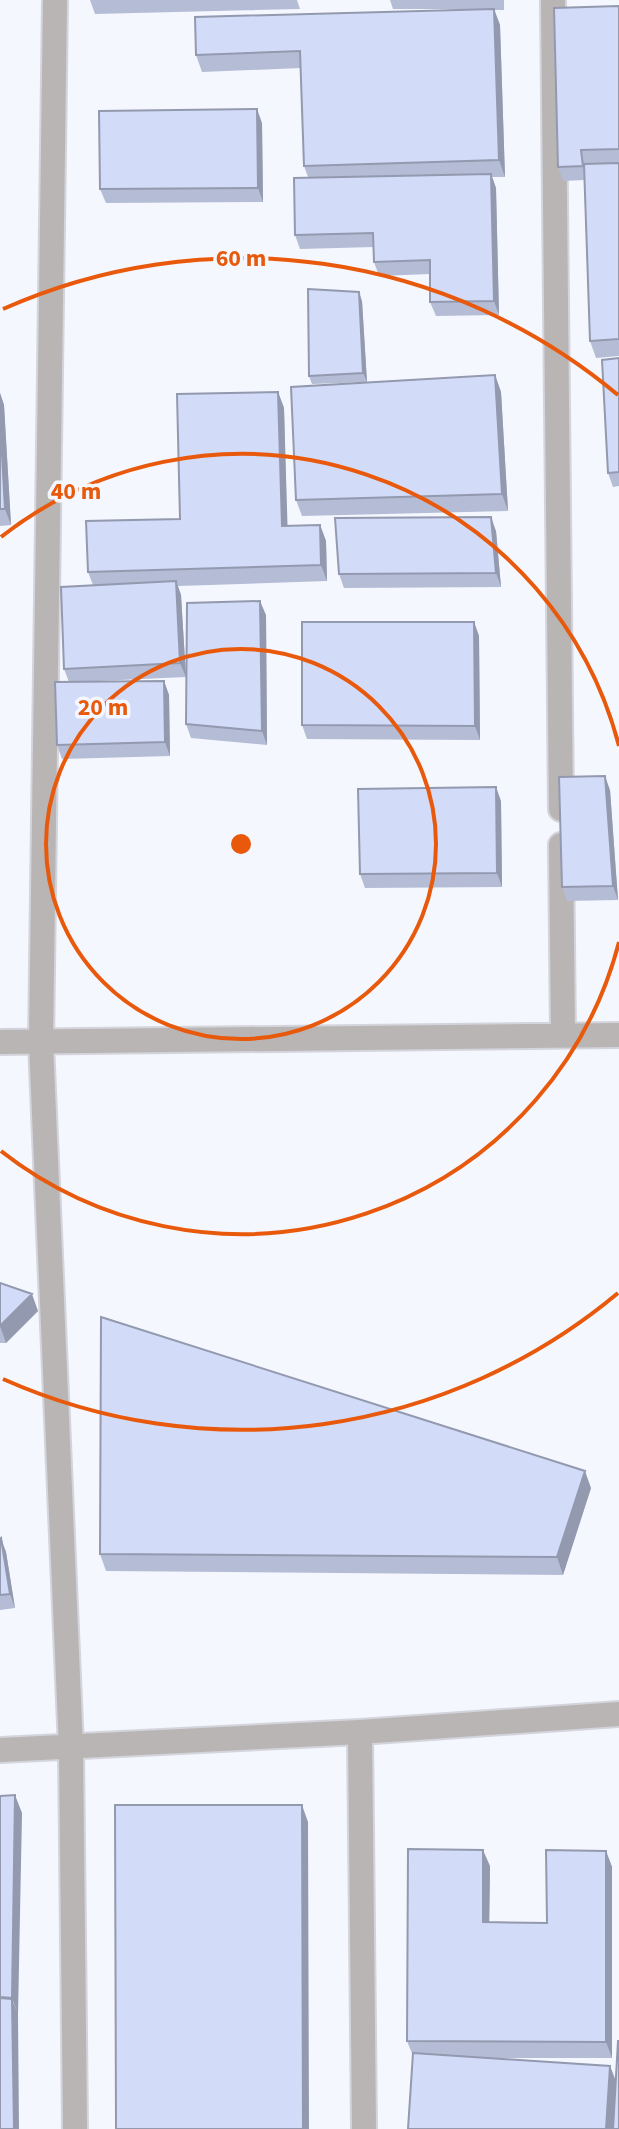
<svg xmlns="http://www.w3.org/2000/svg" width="619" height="2129" viewBox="0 0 619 2129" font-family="'Source Sans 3',sans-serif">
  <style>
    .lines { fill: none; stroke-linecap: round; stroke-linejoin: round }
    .street-casing { stroke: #d3d4dc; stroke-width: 28 }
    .street { stroke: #b9b5b4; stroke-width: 24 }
    .wall { fill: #b5bcd5 }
    .shaded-wall { fill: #9399ae }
    .building { fill: #d2dbf8; stroke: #9399ae; stroke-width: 2 }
    .ring { fill: none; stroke: #e8590c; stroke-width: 4 }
    .centre { fill: #e8590c; stroke: #f5f7ff; stroke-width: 4 }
    .ring-label { font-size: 24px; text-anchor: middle; font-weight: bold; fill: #e8590c; stroke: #f5f7ff; stroke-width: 7; stroke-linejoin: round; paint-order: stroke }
  </style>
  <rect width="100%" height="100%" fill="#f5f7ff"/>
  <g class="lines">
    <g class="street-casing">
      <path id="street" d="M55 0 41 1043 71 1748 75 2129
        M553 0 561 809
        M561 845 563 1035
        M0 1042 619 1035
        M360 1732 364 2129
        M0 1750 360 1732 619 1714"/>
    </g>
    <use href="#street" class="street"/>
  </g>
  <path class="wall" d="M90 0H297L300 9 95 14Z
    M390 0H504V10H494L500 25 505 177H492L496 188 499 315 436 316 430 302V274L379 276 374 262V247L300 249 295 235 308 177 304 166 301 68 202 72 196 55 474 9H393Z
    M619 6V163L587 164 619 163V356L596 358 590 341 584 180 563 181 558 167Z
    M262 123 263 202 106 203 100 189Z
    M362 301 367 382 312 384 309 376Z
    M619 358V486L613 487 608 473Z
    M495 375 501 392 508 511 302 516 296 500Z
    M278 392 284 408 287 526 320 525 326 541 327 581 178 586 181 595 186 677 98 681H164L169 695 170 756 62 759 57 745 69 682 64 669 93 585 88 572 180 519Z
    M0 393 4 405 11 525 0 526Z
    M496 531 501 587 344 588 339 574Z
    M266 615 267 745 191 738 186 724Z
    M474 622 479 636 480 740 307 739 302 725Z
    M610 790 618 900 567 901 562 887Z
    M501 801 502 887 365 888 360 874Z
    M0 1283 38 1311 6 1343H0Z
    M591 1488 563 1575 106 1571 100 1554Z
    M0 1539 6 1552 15 1608 0 1610Z
    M606 1851 612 1867V2058H486L610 2066 616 2081 619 2129 413 2056 407 2041 490 1866 489 1922 547 1923Z"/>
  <path class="shaded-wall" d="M494 9 500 25 505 177 499 160Z
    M257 109 262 123 263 202 258 188Z
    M491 174 496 188 499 315 494 301Z
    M359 292 362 301 367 382 363 373Z
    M495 375 501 392 508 511 502 494Z
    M278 392 284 408 288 542 282 526Z
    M0 393 4 405 11 525 5 509 0 418Z
    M491 517 496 531 501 587 496 573Z
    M320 525 326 541 327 581 321 565Z
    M176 581 181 595 186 677 180 663Z
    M260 601 266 615 267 745 262 731Z
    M474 622 479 636 480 740 475 726Z
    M164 681 169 695 170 756 165 742Z
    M605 776 610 790 618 900 613 886Z
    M496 787 501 801 502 887 497 873Z
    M32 1294 38 1311 6 1343 0 1326Z
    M585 1471 591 1488 563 1575 557 1557Z
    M1 1538 6 1552 15 1608 10 1594Z
    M15 1795 22 1813 18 2015 12 1998Z
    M302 1805 308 1822 309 2129H303Z
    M483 1850 490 1866 489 1939 483 1922Z
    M606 1851 612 1867V2058L606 2042Z
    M12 1999 18 2015 19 2129H14Z
    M610 2066 616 2082 613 2129H606Z"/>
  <path class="building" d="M619 6V149L581 150 583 166 558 167 554 8Z
    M494 9 499 160 304 166 300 51 196 55 195 17Z
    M257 109 258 188 100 189 99 111Z
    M619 163V339L590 341 584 164Z
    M491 174 494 301 430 302V260L374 262 373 233 295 235 294 178Z
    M308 289 359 292 363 373 309 376Z
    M619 358V472L608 473 602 360Z
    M495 375 502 494 296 500 291 387Z
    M278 392 282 526 320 525 321 565 88 572 86 521 180 519 177 394Z
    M0 418 5 509H0Z
    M491 517 496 573 339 574 335 518Z
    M176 581 180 663 64 669 61 587Z
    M260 601 262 731 186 724 187 603Z
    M302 622H474L475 726 302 725Z
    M164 681 165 742 57 745 55 682Z
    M605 776 613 886 562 887 559 777Z
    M496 787 497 873 360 874 358 789Z
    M0 1283 32 1294 0 1326Z
    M101 1317 585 1471 557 1557 100 1554Z
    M1 1538 10 1594 0 1595V1539Z
    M15 1795 12 1998 0 1997V1796Z
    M115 1805H302L303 2129H116Z
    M408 1849 483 1850V1922L547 1923 546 1850 606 1851V2042L407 2041Z
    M0 1998 12 1999 14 2129H0Z
    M618 2041H619V2129H613Z
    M413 2053 610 2066 606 2129H408Z"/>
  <g class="ring">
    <circle cx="241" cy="844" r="195"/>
    <path d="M619 942A390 390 0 0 1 1 1151M1 537A390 390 0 0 1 619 746"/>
    <path d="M618 1293A586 586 0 0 1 3 1379M3 309A586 586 0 0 1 618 395"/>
  </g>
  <circle cx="241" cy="844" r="12" class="centre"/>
  <g class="ring-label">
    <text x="241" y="266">60 m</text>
    <text x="76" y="499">40 m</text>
    <text x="103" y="715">20 m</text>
  </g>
</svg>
